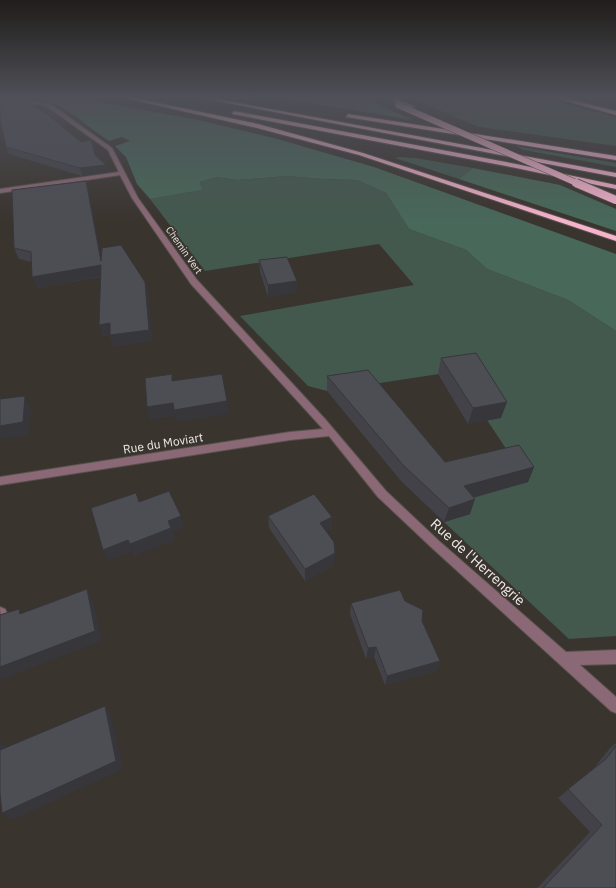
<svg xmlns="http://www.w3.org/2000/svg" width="616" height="888" viewBox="0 0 616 888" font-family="'IBM Plex Sans',sans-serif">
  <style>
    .green { fill: #43594e }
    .forest { fill: #486859 }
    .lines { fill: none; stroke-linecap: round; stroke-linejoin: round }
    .minor-casing { stroke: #57514c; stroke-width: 2 }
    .highway-casing { stroke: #57514c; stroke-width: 2 }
    .minor { fill: #8b6875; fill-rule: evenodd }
    .highway { fill: #f7b3cc; fill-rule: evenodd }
    .highway-bridge-far1-casing { stroke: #57514c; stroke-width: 7; stroke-linecap: butt }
    .highway-bridge-casing { stroke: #57514c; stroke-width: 10; stroke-linecap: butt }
    .highway-bridge-far1 { stroke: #f7b3cc; stroke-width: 6 }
    .highway-bridge { stroke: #f7b3cc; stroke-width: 8 }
    .wall { fill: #424248 }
    .shaded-wall { fill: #36363b }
    .building { fill: #4d4d54; stroke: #36363b }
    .labels { text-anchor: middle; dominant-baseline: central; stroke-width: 3; stroke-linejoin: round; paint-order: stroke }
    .far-street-label { font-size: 10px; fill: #ede9e6; stroke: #3a342f }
    .street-label { font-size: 12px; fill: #ede9e6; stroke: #3a342f }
    .near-street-label { font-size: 14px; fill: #ede9e6; stroke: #3a342f }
  </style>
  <rect width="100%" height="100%" fill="#3a342f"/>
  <path class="green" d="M408 97H539L616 117V146L479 127Z
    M516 146 616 163V167L524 150Z
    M399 157 416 158 473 168 459 179 395 158Z
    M288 176 322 179 357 180 386 193 409 229 466 250 487 269 568 300 616 331V636L569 639 444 522 470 514 460 501 528 482 487 420 501 417 472 369 327 391 308 386 240 316 414 285 379 244 205 271 150 199 201 190 200 182 217 177 237 180Z"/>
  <path class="forest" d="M5 97H74L203 121 274 138 374 167 616 254V331L568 300 487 269 466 250 409 229 386 193 357 180 322 179 288 176 237 180 217 177 200 182 202 190 150 199 137 184 126 157 115 146 130 141 122 137 109 141C92 130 77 116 60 106 50 100 18 97 5 97Z
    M274 97H361L413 120Z
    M473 168 560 185 616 209V231L459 179Z"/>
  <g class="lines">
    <g class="minor-casing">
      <path id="minor" d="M14 101 40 102 53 106 112 148 138 198 197 280 325 419 386 491 439 541 566 652 616 650V664L580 665 616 697V713L611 711 431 547 378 497 329 436 290 440 0 485V477L290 432 323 429 191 284 132 198 120 175 0 193V189L119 172 108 150 49 108 39 104 16 103Z
        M0 607 5 609 7 613 5 617 1 619Z"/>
    </g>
    <g class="highway-casing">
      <path id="highway" d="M120 97H130L258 124 363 153 616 236V241L359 155 257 128Z
        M195 97H206L616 173V177Z
        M385 97H392L415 107 410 108Z
        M551 97H560L616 111V115Z
        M234 111 516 164 616 185V189L516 168 232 114Z
        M348 114 616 156V160L346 117Z"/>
    </g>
    <use href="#minor" class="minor"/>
    <use href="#highway" class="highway"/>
    <g class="highway-bridge-far1-casing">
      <path id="highway-bridge-far1" d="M398 105 579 184"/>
    </g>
    <g class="highway-bridge-casing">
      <path id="highway-bridge" d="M576 183 616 200"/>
    </g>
    <use href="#highway-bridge-far1" class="highway-bridge-far1"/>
    <use href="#highway-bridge" class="highway-bridge"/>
  </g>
  <path class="wall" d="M6 147 95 155 106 165 108 172 82 176 9 154Z
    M89 191 101 256 145 282 148 293 152 341 113 346 110 335 102 336 101 277 37 288 31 262 19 259 14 248Z
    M259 260 297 292 268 297 260 272Z
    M441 358 501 418 468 424 438 374Z
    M327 376 445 462 534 467 528 482 474 498 470 514 444 522 401 481 327 391Z
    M268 516 332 529 327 531 334 565 305 581 269 528Z
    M405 601 422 621 440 661 436 671 385 685 374 657 366 659 350 614 351 603Z
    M616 743V888H537L590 832 558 798 594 768 610 748Z"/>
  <path class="shaded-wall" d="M106 165 108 172 82 176 80 168Z
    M86 181 89 191 104 272 101 261Z
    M101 265 104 276 37 288 32 277Z
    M297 281V292L268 297V285Z
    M145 282 148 293 152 341 113 346 110 335 102 336 99 325 110 323Z
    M25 396 31 408 29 435 0 439V426Z
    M227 401 229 414 177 422 175 416 150 420 147 407 173 403Z
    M507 402 501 418 468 424 473 408Z
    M534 467 528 482 460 501 464 486Z
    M475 499 470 514 444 522 449 508Z
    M181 516 184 528 173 532 175 540 134 556 130 544 168 521Z
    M332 517V529L320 535V523Z
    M128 540 132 552 108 561 103 550Z
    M335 553 334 565 305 581V569Z
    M87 589 93 600 102 641 0 680V667Z
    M376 647 374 657 366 659 368 648Z
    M440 661 436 671 385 685 387 676Z
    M105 706 111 715 123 769 13 820 2 813Z
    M0 741 9 749 0 751Z"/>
  <path class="building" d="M21 99 47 114 81 142 91 140 95 155 106 165 80 168 6 147 0 119V103Z
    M86 181 101 261 102 248 121 245 145 282 149 330 110 335V323L99 325 101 265 32 277 31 252 14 248 12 190Z
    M287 257 297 281 268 285 259 260Z
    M476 353 507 402 473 408 441 358Z
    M368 370 445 462 519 445 534 467 464 486 475 499 449 508 404 466 327 376Z
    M172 374V381L222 374 227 401 174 410 173 403 147 407 145 378Z
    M25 396 23 422 0 426V399Z
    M169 491 181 516 168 521 171 528 130 544 128 540 103 550 91 508 136 493 139 502Z
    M314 494 332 517 320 523 334 542 335 553 305 569 268 516Z
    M87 589 95 631 0 667V615L19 609 20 614Z
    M400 590 405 601 423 610 422 621 440 661 387 676 376 647 368 648 351 603Z
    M105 706 116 761 2 813 0 793V750Z
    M616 746V888H543L602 825 568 789 606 759Z"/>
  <linearGradient id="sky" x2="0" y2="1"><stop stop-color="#201d1a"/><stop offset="0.44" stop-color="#4f5058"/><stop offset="1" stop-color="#4f5058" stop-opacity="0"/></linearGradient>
  <rect width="616" height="221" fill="url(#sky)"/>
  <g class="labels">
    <g class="far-street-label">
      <text transform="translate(184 250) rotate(55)">Chemin Vert</text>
    </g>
    <g class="street-label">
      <text transform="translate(163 443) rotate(-9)">Rue du Moviart</text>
    </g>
    <g class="near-street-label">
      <text transform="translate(478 562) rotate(42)">Rue de l'Herrengrie</text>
    </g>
  </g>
</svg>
